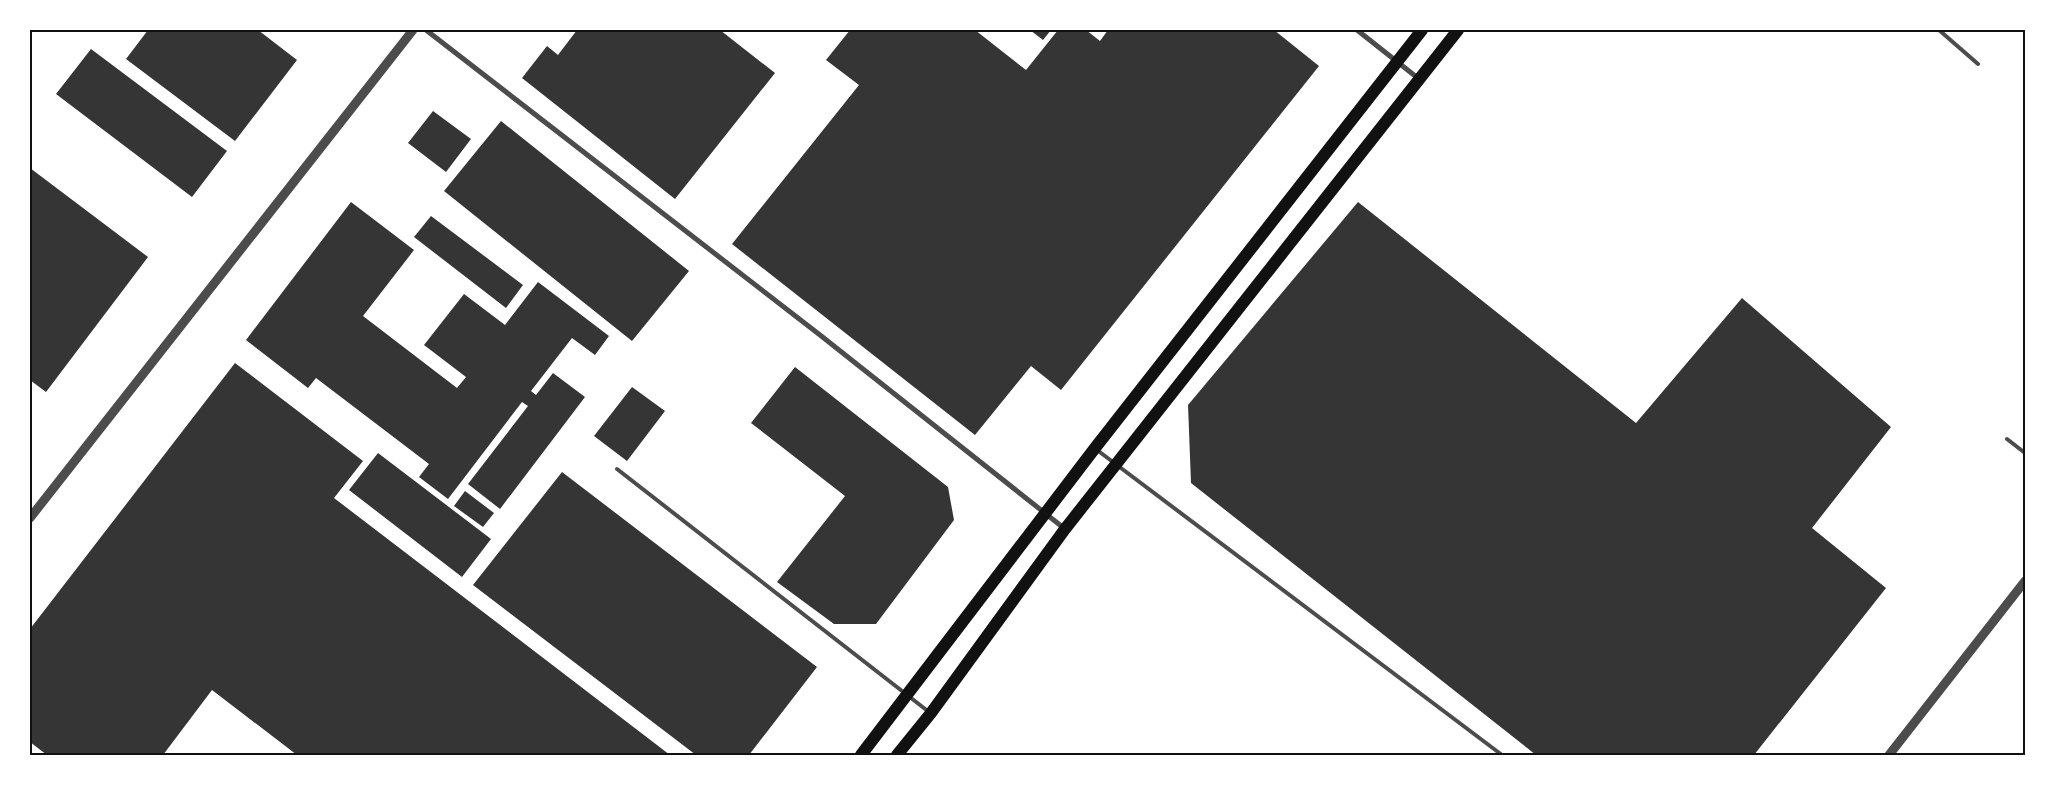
<svg xmlns="http://www.w3.org/2000/svg" width="2055" height="785" viewBox="0 0 2055 785" font-family="'IBM Plex Sans',sans-serif">
  <style>
    .building { fill: #353535 }
    .lines { fill: none; stroke-linecap: round; stroke-linejoin: round }
    .service { stroke: #4c4c4c; stroke-width: 4 }
    .minor { stroke: #4c4c4c; stroke-width: 5 }
    .tertiary { stroke: #4c4c4c; stroke-width: 9 }
    .primary { stroke: #111; stroke-width: 12 }
    .neatline { fill: none; stroke: #111; stroke-width: 2 }
  </style>
  <rect width="100%" height="100%" fill="#fff"/>
  <path class="building" d="M148 30H258L297 60 235 141 126 59Z
    M577 30H720L775 73 675 199 522 78 547 46 558 55Z
    M850 30H975L1026 70 1058 30H1086L1100 41 1108 30H1274L1319 66 1061 390 1031 366 975 435 732 244 859 85 826 60Z
    M1030 30H1051L1043 40Z
    M91 49 227 151 192 197 56 94Z
    M433 111 471 139 446 172 408 143Z
    M501 121 689 271 632 341 444 191Z
    M30 168 148 257 46 392 30 380Z
    M351 202 414 250 363 316 457 388 466 377 424 345 464 294 505 325 538 282 609 336 595 355 572 338 531 391 536 395 553 373 585 397 500 509 468 484 528 406 522 402 448 499 419 477 429 464 316 378 308 388 246 340Z
    M1358 202 1636 423 1742 298 1891 427 1812 528 1886 588 1754 755H1536L1191 483 1188 405Z
    M431 216 523 285 506 308 414 237Z
    M235 363 363 461 334 498 670 755H297L212 690 163 755H47L30 742V629Z
    M795 367 948 487 954 520 876 624H834L777 582 845 496 751 423Z
    M632 387 665 411 627 461 594 436Z
    M378 453 491 539 462 577 349 490Z
    M562 472 817 667 749 755H696L473 585Z
    M465 491 494 513 483 527 454 506Z"/>
  <g class="lines">
    <path class="service" d="M1939 30 1978 64
      M2007 439 2025 453
      M1097 450 1502 755
      M617 469 929 712"/>
    <path class="minor" d="M426 30 820 335 1065 529
      M1357 30 1419 79"/>
    <path class="tertiary" d="M30 518 413 30
      M1889 755 2025 581"/>
    <path class="primary" d="M861 755 1095 448 1422 30
      M897 755 931 713 1065 529 1458 30"/>
  </g>
  <rect width="2055" height="785" fill="none" stroke="#ffffff" stroke-width="62"/>
  <rect x="31" y="31" width="1993" height="723" class="neatline"/>
</svg>
